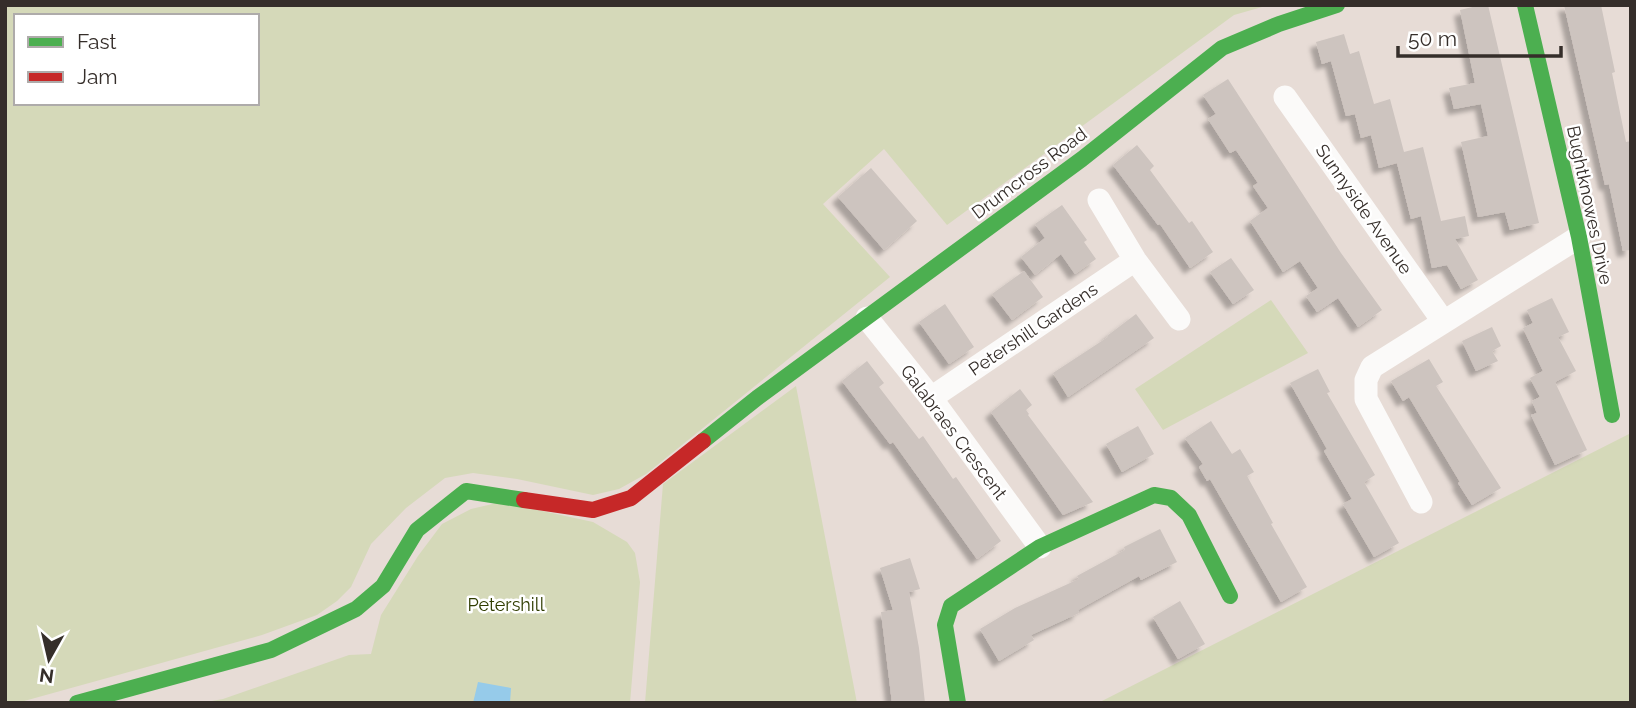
<svg xmlns="http://www.w3.org/2000/svg" width="1636" height="708" viewBox="0 0 1636 708" font-family="Raleway,sans-serif">
  <style>
    .green { fill: #d5d9b9; fill-rule: evenodd }
    .water { fill: #96cbea }
    .building { fill: #cdc4bf; filter: url(#shadow) }
    .lines { fill: none; stroke-linecap: round; stroke-linejoin: round }
    .street { stroke: #fbfaf9; stroke-width: 23 }
    .fast { stroke: #4caf50; stroke-width: 16 }
    .jam { stroke: #c62828; stroke-width: 16 }
    .labels { text-anchor: middle; dominant-baseline: central; stroke-width: 5; stroke-linejoin: round; paint-order: stroke }
    .street-label { font-size: 18px; fill: #352e2a; stroke: #fff }
    .park-label { font-size: 18px; fill: #303d01; stroke: #fff }
  </style>
  <defs>
    <filter id="shadow"><feDropShadow dx="-6" dy="6" stdDeviation="2" flood-color="#0004"/></filter>
  </defs>
  <rect width="100%" height="100%" fill="#e7dcd6"/>
  <path class="green" d="M5 5H1269L1234 15 947 225 884 149 823 204 890 277 646 474 619 489 593 495 517 479 473 473 445 478 406 508 371 544 351 587 337 601 317 615 262 635 17 703H5ZM16 16H257V103H16Z
    M1271 300 1308 353 1163 430 1135 389Z
    M796 386 857 703H645L663 484Z
    M1631 433V703H1098Z
    M501 502 593 522 627 542 635 553 640 582 630 703H200L223 699 349 655 371 654 381 615 418 556 442 524 471 509Z"/>
  <path class="water" d="M478 682 511 688 510 703H473Z"/>
  <path class="building" d="M1481 5H1488L1539 223 1510 230 1505 212 1478 217 1461 142 1488 136 1481 104 1454 109 1449 88 1475 83 1460 10Z
    M1564 5H1601L1615 72 1612 73 1626 142 1631 141V250L1623 251 1609 184 1605 185Z
    M1344 34 1350 54 1359 51 1374 104 1390 99 1404 152 1423 147 1441 221 1465 216 1469 236 1455 239 1478 280 1461 289 1447 265 1432 268 1421 216 1411 219 1397 163 1379 168 1371 135 1361 138 1355 114 1346 116 1331 61 1322 64 1316 42Z
    M1228 79 1341 253 1382 310 1358 327 1338 298 1317 312 1306 296 1318 288 1300 261 1283 272 1250 221 1268 208 1253 186 1258 183 1236 150 1230 153 1208 119 1216 114 1203 95Z
    M1137 145 1154 166 1150 170 1189 223 1192 221 1213 252 1190 268 1160 224 1158 225 1113 165Z
    M871 168 917 221 884 250 838 197Z
    M1062 205 1087 240 1084 242 1096 259 1075 274 1061 254 1035 275 1021 257 1045 238 1035 224Z
    M1231 258 1254 290 1233 304 1210 272Z
    M1024 271 1043 297 1012 320 992 294Z
    M1552 298 1569 332 1558 337 1576 371 1555 382 1587 450 1555 465 1531 415 1537 413 1532 401 1540 397 1530 378 1543 371 1523 328 1533 323 1527 310Z
    M945 304 974 347 949 364 919 322Z
    M1136 314 1154 338 1068 397 1053 373 1108 337 1107 336Z
    M1492 327 1501 346 1492 351 1498 361 1476 371 1462 341Z
    M1429 359 1443 382 1436 386 1501 488 1472 505 1458 483 1460 482 1409 397 1403 401 1391 381Z
    M867 361 884 383 879 387 919 439 923 436 953 479 956 477 1001 541 977 559 893 442 890 444 842 381Z
    M1318 369 1330 392 1327 393 1375 475 1364 482 1399 543 1374 557 1343 504 1352 499 1324 451 1327 449 1290 383Z
    M1020 389 1032 405 1026 410 1029 414 1028 415 1093 502 1063 515 991 412Z
    M1211 421 1232 454 1240 449 1254 472 1247 476 1273 523 1271 524 1307 587 1281 602 1210 479 1207 481 1199 467 1203 464 1185 438Z
    M1138 426 1154 454 1122 472 1106 444Z
    M1160 529 1177 562 1141 580 1139 576 1078 610 1079 613 1031 635 1034 640 999 661 980 629 1015 608 1079 579 1077 576 1125 550 1124 547Z
    M910 558 920 589 909 592 919 648 925 703H892L881 612 893 610 880 568Z
    M1180 601 1205 644 1178 659 1153 617Z"/>
  <g class="lines">
    <path class="street" d="M1285 97 1443 321
      M1099 200 1135 260 1179 319
      M867 318 931 398 1040 547
      M931 398 1135 260
      M1421 502 1366 399V380L1372 367 1579 237"/>
    <path class="fast" d="M1525 5 1579 237 1612 415
      M703 441 757 398 1082 159 1222 48 1279 24 1337 5
      M77 703 271 650 356 609 383 586 417 530 466 491 524 500
      M958 703 945 625 951 606 1040 547 1154 495 1171 498 1189 515 1230 596"/>
    <path class="jam" d="M524 500 593 510 631 498 703 441"/>
  </g>
  <g class="labels">
    <g class="street-label">
      <text transform="translate(1029 173) rotate(-37)">Drumcross Road</text>
      <text transform="translate(1590 205) rotate(78)">Bughtknowes Drive</text>
      <text transform="translate(1364 209) rotate(55)">Sunnyside Avenue</text>
      <text transform="translate(1033 329) rotate(-34)">Petershill Gardens</text>
      <text transform="translate(954 432) rotate(53)">Galabraes Crescent</text>
    </g>
    <g class="park-label">
      <text x="506" y="604">Petershill</text>
    </g>
  </g>
  <rect width="1636" height="708" fill="none" stroke="#352e2a" stroke-width="14"/>
  <rect x="14" y="14" width="245" height="91" fill="#ffffff" stroke="#aeabaa" stroke-width="2"/>
  <rect x="28" y="37" width="35" height="10" fill="#4caf50" stroke="#aeabaa" stroke-width="2"/>
  <text x="77" y="49" font-size="21" fill="#352e2a">Fast</text>
  <rect x="28" y="72" width="35" height="10" fill="#c62828" stroke="#aeabaa" stroke-width="2"/>
  <text x="77" y="84" font-size="21" fill="#352e2a">Jam</text>
  <g transform="translate(49 659) rotate(188)" stroke="#ffffff" stroke-width="5" paint-order="stroke">
  <path d="M0-5L12 26L0 18L-12 26Z" fill="#352e2a"/>
  <text y="-10" font-size="19" font-weight="bold" text-anchor="middle" fill="#352e2a">N</text>
  </g>
  <path d="M1398 46v10h163v-10" fill="none" stroke="#352e2a" stroke-width="3.5"/>
  <text x="1408" y="46" font-size="21" fill="#352e2a" stroke="#ffffff" stroke-width="5" paint-order="stroke">50 m</text>
</svg>
